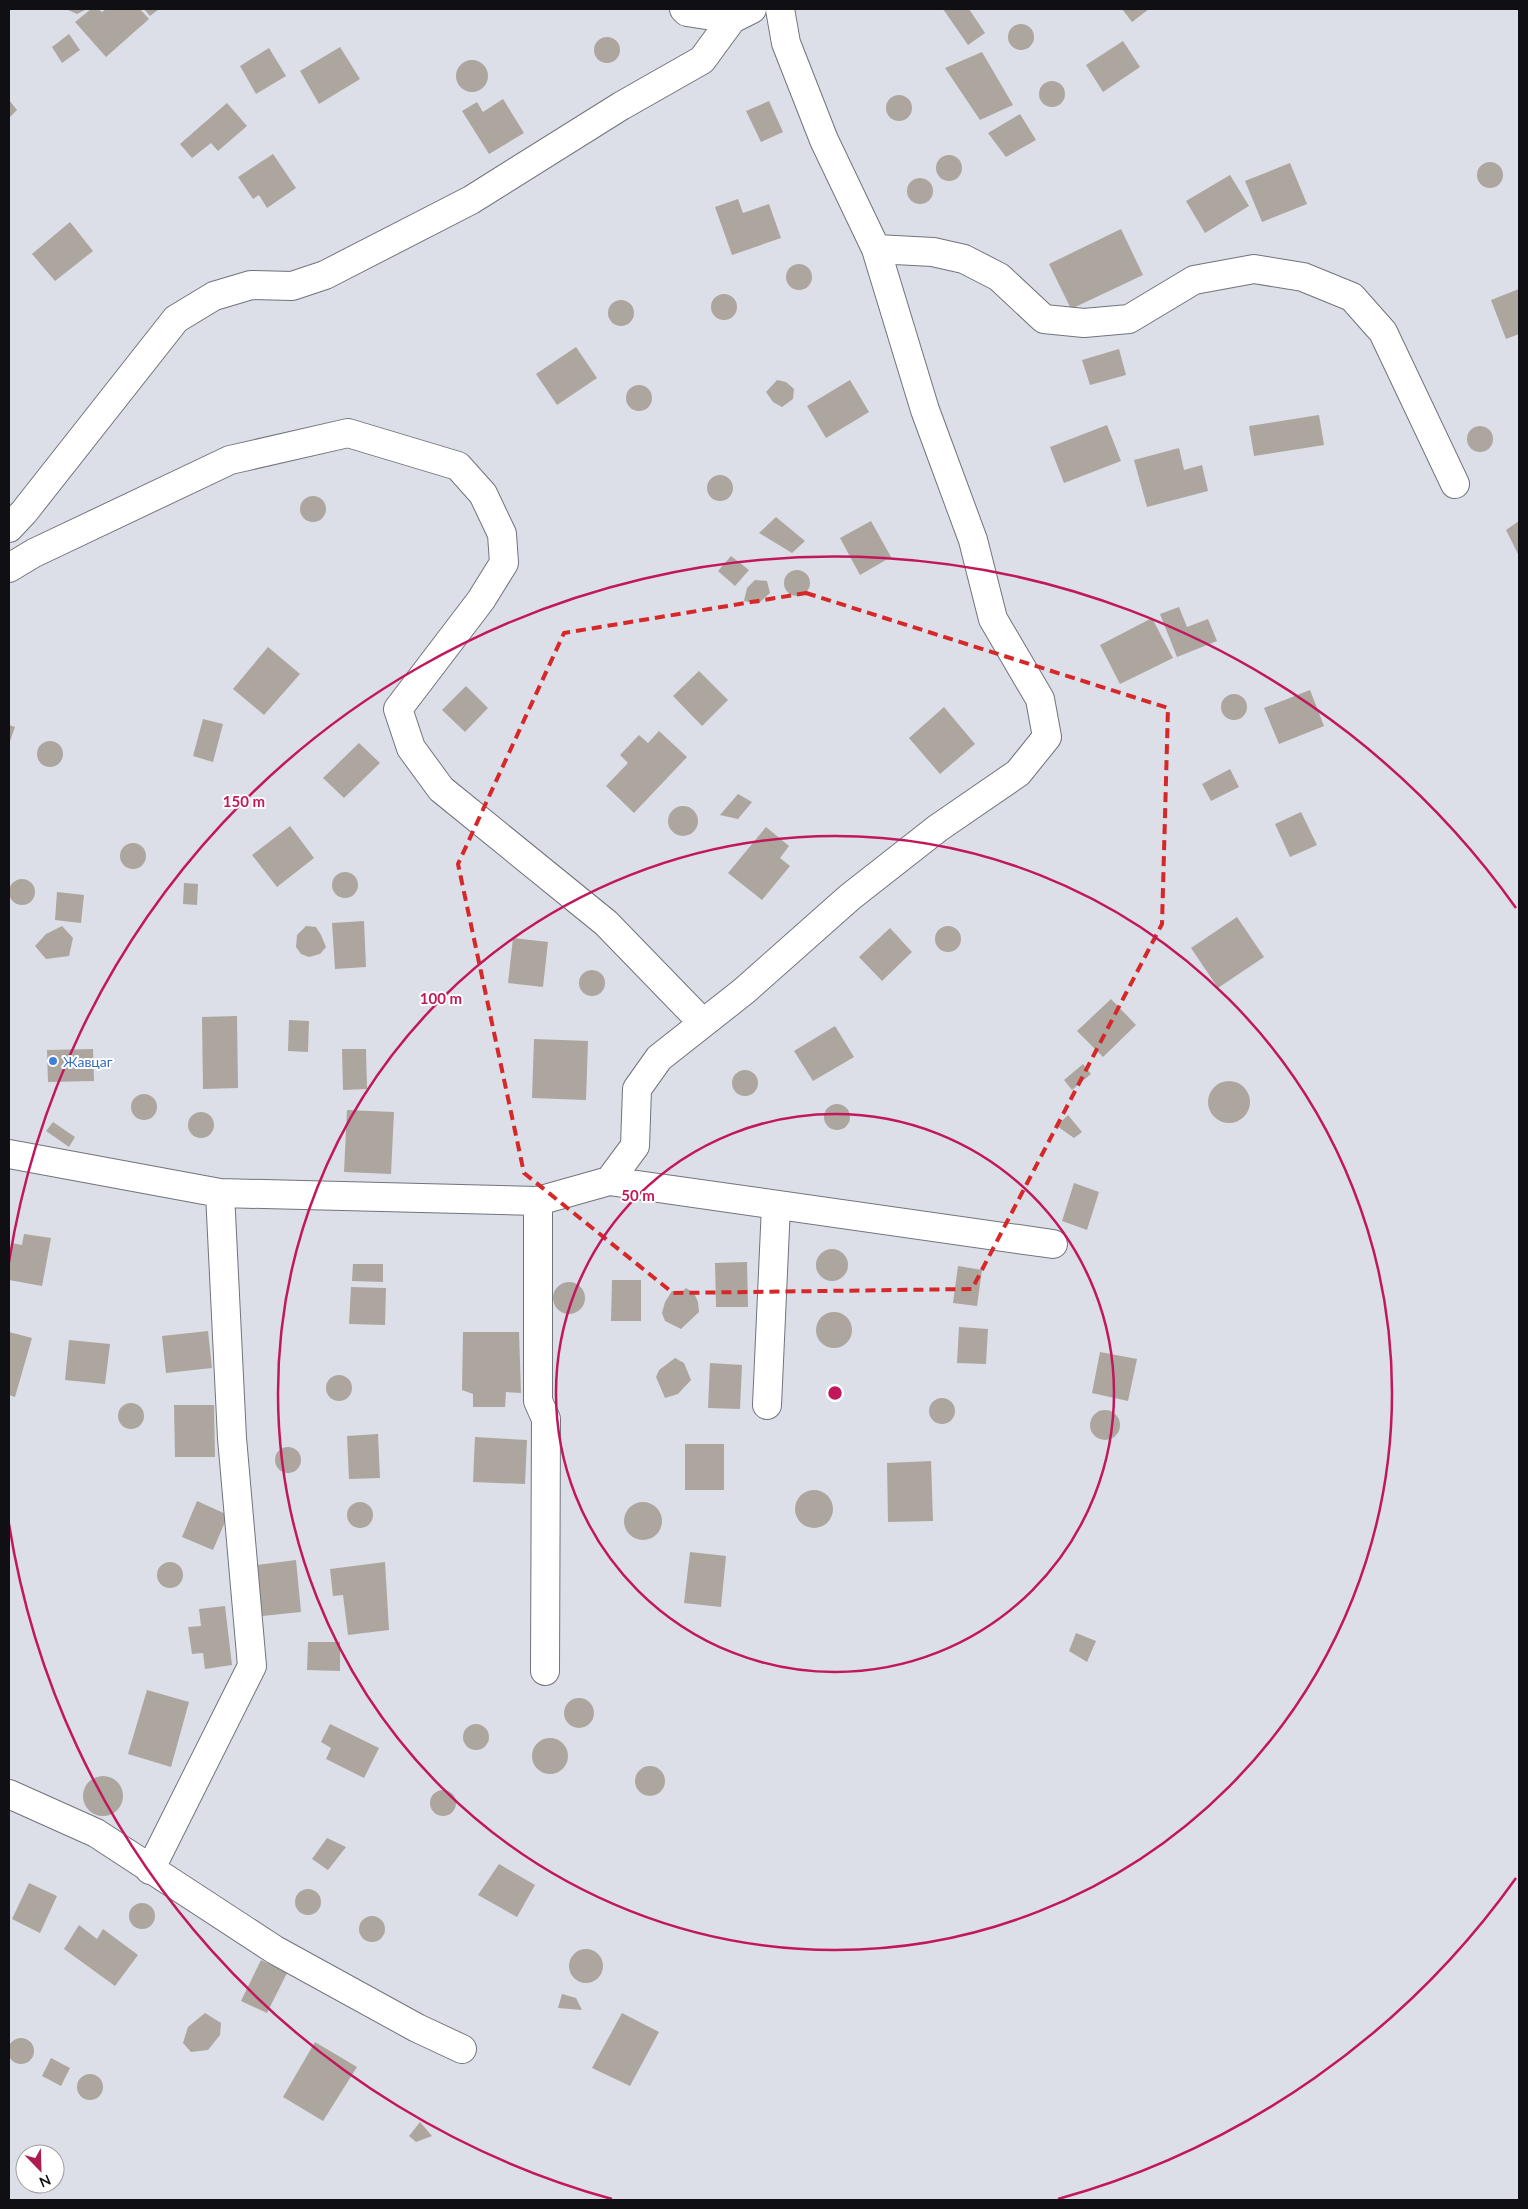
<svg xmlns="http://www.w3.org/2000/svg" width="1528" height="2209" viewBox="0 0 1528 2209" font-family="Lato,sans-serif">
  <style>
    .building { fill: #ada69f }
    .lines { fill: none; stroke-linecap: round; stroke-linejoin: round }
    .minor-casing { stroke: #72747c; stroke-width: 30 }
    .tertiary-casing { stroke: #72747c; stroke-width: 30 }
    .minor { stroke: #fff; stroke-width: 28 }
    .tertiary { stroke: #fff; stroke-width: 28 }
    .marked { fill: none; stroke: #d62828; stroke-width: 4; stroke-dasharray: 10 6; stroke-linejoin: round }
    .ring { fill: none; stroke: #c2185b; stroke-width: 2.5 }
    .shop-dot { fill: #3f7fe0; stroke: #fff; stroke-width: 2 }
    .labels { text-anchor: middle; dominant-baseline: central; stroke-width: 4; stroke-linejoin: round; paint-order: stroke }
    .shop-label { font-size: 14px; fill: #366cbe; stroke: #fff; text-anchor: start }
    .centre { fill: #c2185b; stroke: #fff; stroke-width: 2.5 }
    .ring-label { font-size: 15px; text-anchor: middle; font-weight: bold; fill: #c2185b; stroke: #fff; stroke-width: 4; stroke-linejoin: round; paint-order: stroke }
  </style>
  <rect width="100%" height="100%" fill="#dcdee8"/>
  <path class="building" d="M66 9H87L77 14Z
    M91 9H98L102 12 106 9H140L149 19 106 57 75 22Z
    M144 9H159L150 16Z
    M943 9H969L985 33 968 45Z
    M1122 9H1149L1132 22Z
    M1008 37a13 13 0 1 1 26 0a13 13 0 1 1-26 0Z
    M69 34 80 50 62 63 52 47Z
    M594 50a13 13 0 1 1 26 0a13 13 0 1 1-26 0Z
    M1123 41 1140 67 1103 92 1086 65Z
    M340 47 360 79 319 104 300 71Z
    M269 48 286 76 256 94 240 66Z
    M982 52 1013 105 980 120 945 68Z
    M456 76a16 16 0 1 1 32 0a16 16 0 1 1-32 0Z
    M1039 94a13 13 0 1 1 26 0a13 13 0 1 1-26 0Z
    M886 108a13 13 0 1 1 26 0a13 13 0 1 1-26 0Z
    M503 99 524 133 489 154 462 111 477 102 483 112Z
    M9 100 17 110 9 118Z
    M769 101 783 132 761 142 746 111Z
    M227 103 247 126 218 151 211 143 192 158 180 144Z
    M1020 114 1036 140 1006 157 988 133Z
    M273 154 296 188 267 208 259 195 253 199 238 177Z
    M936 168a13 13 0 1 1 26 0a13 13 0 1 1-26 0Z
    M1477 175a13 13 0 1 1 26 0a13 13 0 1 1-26 0Z
    M1290 163 1307 204 1262 222 1245 181Z
    M1230 175 1249 206 1205 233 1186 201Z
    M907 191a13 13 0 1 1 26 0a13 13 0 1 1-26 0Z
    M738 199 743 213 769 204 781 238 732 255 715 207Z
    M70 222 93 251 55 281 32 254Z
    M1121 229 1143 275 1071 309 1049 264Z
    M786 277a13 13 0 1 1 26 0a13 13 0 1 1-26 0Z
    M1519 289V334L1506 339 1491 300Z
    M711 307a13 13 0 1 1 26 0a13 13 0 1 1-26 0Z
    M608 313a13 13 0 1 1 26 0a13 13 0 1 1-26 0Z
    M576 347 597 378 557 405 536 374Z
    M1119 349 1126 375 1090 385 1082 360Z
    M777 380 786 382 794 389 793 399 782 407 773 402 766 392Z
    M850 380 869 412 826 438 807 406Z
    M626 398a13 13 0 1 1 26 0a13 13 0 1 1-26 0Z
    M1319 415 1324 445 1254 456 1249 426Z
    M1107 425 1121 461 1064 483 1050 447Z
    M1467 439a13 13 0 1 1 26 0a13 13 0 1 1-26 0Z
    M1179 448 1184 470 1202 465 1208 491 1147 507 1134 460Z
    M707 488a13 13 0 1 1 26 0a13 13 0 1 1-26 0Z
    M300 509a13 13 0 1 1 26 0a13 13 0 1 1-26 0Z
    M776 517 805 541 792 553 759 533Z
    M871 521 891 557 860 575 840 538Z
    M1519 521V556L1506 530Z
    M731 556 749 570 735 586 718 571Z
    M784 583a13 13 0 1 1 26 0a13 13 0 1 1-26 0Z
    M755 580 767 581 770 593 758 604 744 601 747 588Z
    M1179 607 1187 627 1208 619 1217 641 1177 657 1160 614Z
    M1152 618 1173 658 1120 684 1100 645Z
    M268 647 300 674 264 715 233 689Z
    M699 671 728 700 702 726 673 696Z
    M466 686 488 708 465 732 442 710Z
    M1310 690 1324 726 1279 744 1264 708Z
    M1221 707a13 13 0 1 1 26 0a13 13 0 1 1-26 0Z
    M944 707 975 744 940 774 909 738Z
    M203 719 223 724 213 762 193 756Z
    M9 725 15 727 9 744Z
    M659 731 687 757 634 813 606 786 628 763 620 755 639 735 648 743Z
    M37 754a13 13 0 1 1 26 0a13 13 0 1 1-26 0Z
    M359 743 380 763 344 798 323 778Z
    M1230 769 1239 787 1211 801 1202 784Z
    M738 794 752 802 738 819 720 815Z
    M668 821a15 15 0 1 1 30 0a15 15 0 1 1-30 0Z
    M1301 812 1317 845 1290 857 1275 824Z
    M290 826 314 858 277 887 252 855Z
    M766 827 789 846 780 858 790 866 762 900 728 873Z
    M120 856a13 13 0 1 1 26 0a13 13 0 1 1-26 0Z
    M332 885a13 13 0 1 1 26 0a13 13 0 1 1-26 0Z
    M9 892a13 13 0 1 1 26 0a13 13 0 1 1-26 0Z
    M184 883 198 884 197 905 183 904Z
    M57 892 84 895 81 923 55 920Z
    M1237 917 1264 957 1218 988 1191 948Z
    M364 921 366 967 335 969 332 923Z
    M62 926 73 938 69 956 46 959 35 946 46 934Z
    M306 926 316 927 321 935 326 947 320 954 309 957 301 954 296 947 297 935Z
    M935 939a13 13 0 1 1 26 0a13 13 0 1 1-26 0Z
    M890 928 912 952 882 981 859 957Z
    M513 938 548 942 543 987 508 983Z
    M579 983a13 13 0 1 1 26 0a13 13 0 1 1-26 0Z
    M1111 999 1136 1025 1103 1057 1077 1031Z
    M237 1016 238 1088 203 1089 202 1017Z
    M289 1020 309 1021 308 1052 288 1051Z
    M835 1026 854 1057 813 1081 794 1051Z
    M534 1039 588 1041 586 1100 532 1098Z
    M93 1049 94 1081 48 1082 47 1050Z
    M342 1049H366L367 1089 343 1090Z
    M1083 1064 1091 1074 1072 1090 1064 1080Z
    M732 1083a13 13 0 1 1 26 0a13 13 0 1 1-26 0Z
    M1208 1102a21 21 0 1 1 42 0a21 21 0 1 1-42 0Z
    M131 1107a13 13 0 1 1 26 0a13 13 0 1 1-26 0Z
    M824 1117a13 13 0 1 1 26 0a13 13 0 1 1-26 0Z
    M347 1110 394 1112 391 1174 344 1172Z
    M188 1125a13 13 0 1 1 26 0a13 13 0 1 1-26 0Z
    M1068 1115 1082 1132 1074 1138 1057 1126Z
    M53 1122 75 1137 69 1147 46 1131Z
    M1074 1183 1099 1192 1087 1230 1062 1221Z
    M24 1234 51 1238 42 1286 9 1280 11 1243 22 1245Z
    M816 1265a16 16 0 1 1 32 0a16 16 0 1 1-32 0Z
    M747 1262 748 1307H716L715 1263Z
    M353 1264H383V1282L352 1281Z
    M958 1266 982 1270 977 1306 953 1303Z
    M612 1280H641V1321H611Z
    M553 1298a16 16 0 1 1 32 0a16 16 0 1 1-32 0Z
    M351 1287 386 1288 385 1325 349 1324Z
    M686 1288 694 1293 698 1302 699 1312 681 1329 665 1321 662 1313 665 1302 672 1291 681 1293Z
    M816 1330a18 18 0 1 1 36 0a18 18 0 1 1-36 0Z
    M959 1327 988 1329 986 1364 957 1363Z
    M208 1331 212 1368 166 1373 162 1336Z
    M9 1332 32 1338 15 1397 9 1395Z
    M463 1332H519L521 1393 506 1392 505 1407H473V1394L462 1390Z
    M69 1340 110 1344 105 1384 65 1380Z
    M1100 1352 1137 1359 1128 1401 1092 1393Z
    M675 1358 684 1363 691 1380 678 1394 665 1398 656 1377 659 1370Z
    M710 1363 742 1365 740 1409 708 1408Z
    M326 1388a13 13 0 1 1 26 0a13 13 0 1 1-26 0Z
    M929 1411a13 13 0 1 1 26 0a13 13 0 1 1-26 0Z
    M118 1416a13 13 0 1 1 26 0a13 13 0 1 1-26 0Z
    M174 1405H214L215 1457H175Z
    M1090 1425a15 15 0 1 1 30 0a15 15 0 1 1-30 0Z
    M378 1434 380 1478 349 1479 347 1436Z
    M475 1437 527 1440 525 1484 473 1482Z
    M685 1444H724V1490H685Z
    M275 1460a13 13 0 1 1 26 0a13 13 0 1 1-26 0Z
    M931 1461 933 1521 888 1522 887 1463Z
    M795 1509a19 19 0 1 1 38 0a19 19 0 1 1-38 0Z
    M197 1501 228 1515 213 1550 182 1537Z
    M624 1521a19 19 0 1 1 38 0a19 19 0 1 1-38 0Z
    M347 1515a13 13 0 1 1 26 0a13 13 0 1 1-26 0Z
    M690 1552 726 1556 721 1607 684 1603Z
    M296 1560 301 1612 262 1616 257 1565Z
    M385 1562 389 1630 348 1635 343 1595 333 1596 330 1569Z
    M157 1575a13 13 0 1 1 26 0a13 13 0 1 1-26 0Z
    M225 1606 232 1665 205 1669 203 1653 192 1654 188 1627 201 1626 199 1609Z
    M1076 1633 1096 1641 1087 1662 1069 1651Z
    M308 1642H340V1671L307 1670Z
    M147 1690 189 1702 171 1767 128 1754Z
    M564 1713a15 15 0 1 1 30 0a15 15 0 1 1-30 0Z
    M330 1724 379 1748 364 1778 326 1759 331 1748 321 1742Z
    M463 1737a13 13 0 1 1 26 0a13 13 0 1 1-26 0Z
    M532 1756a18 18 0 1 1 36 0a18 18 0 1 1-36 0Z
    M635 1781a15 15 0 1 1 30 0a15 15 0 1 1-30 0Z
    M83 1796a20 20 0 1 1 40 0a20 20 0 1 1-40 0Z
    M430 1803a13 13 0 1 1 26 0a13 13 0 1 1-26 0Z
    M327 1838 346 1847 328 1870 312 1859Z
    M499 1864 535 1885 517 1917 478 1895Z
    M29 1883 57 1896 40 1933 12 1919Z
    M295 1902a13 13 0 1 1 26 0a13 13 0 1 1-26 0Z
    M129 1916a13 13 0 1 1 26 0a13 13 0 1 1-26 0Z
    M359 1929a13 13 0 1 1 26 0a13 13 0 1 1-26 0Z
    M79 1925 97 1939 103 1929 138 1955 115 1986 64 1949Z
    M569 1966a17 17 0 1 1 34 0a17 17 0 1 1-34 0Z
    M261 1960 287 1973 267 2013 241 2001Z
    M562 1994 576 1998 582 2010 558 2008Z
    M205 2013 221 2023 220 2035 208 2050 191 2052 183 2043 188 2027Z
    M622 2013 659 2032 630 2086 592 2068Z
    M8 2051a13 13 0 1 1 26 0a13 13 0 1 1-26 0Z
    M315 2042 357 2067 323 2121 283 2097Z
    M51 2058 70 2068 61 2086 42 2076Z
    M77 2087a13 13 0 1 1 26 0a13 13 0 1 1-26 0Z
    M420 2122 432 2136 416 2142 409 2136Z"/>
  <g class="lines">
    <g class="minor-casing">
      <path id="minor" d="M876 249 933 252 964 259 999 277 1044 319 1084 323 1129 319 1194 280 1254 269 1303 277 1352 297 1383 332 1455 484
        M9 528 24 512 176 319 214 296 251 285 292 286 325 275 471 200 621 106 702 60 732 19
        M9 568 34 553 230 460 348 433 458 466 483 494 502 534 504 563 481 600 398 709 411 748 441 789 606 923 703 1023
        M9 1154 220 1193 538 1201 609 1181 1053 1244
        M609 1181 635 1146 637 1089 659 1058 744 991 850 897 938 828 1018 773 1047 737 1040 699 993 619 973 540 925 410 876 249 824 140 786 43 780 9
        M538 1201V1401L546 1419 545 1671
        M767 1405 776 1206
        M9 1794 96 1833 275 1950 417 2028 462 2049
        M150 1870 252 1666 232 1438 220 1193"/>
    </g>
    <g class="tertiary-casing">
      <path id="tertiary" d="M684 9 687 12 732 19 752 9"/>
    </g>
    <use href="#minor" class="minor"/>
    <use href="#tertiary" class="tertiary"/>
  </g>
  <path class="marked" d="M806 593 1168 708 1162 924 972 1289 673 1293 524 1173 458 864 564 633Z"/>
  <g class="ring">
    <circle cx="835" cy="1393" r="279"/>
    <circle cx="835" cy="1393" r="557"/>
    <path d="M1516 1878A836 836 0 0 1 1058 2199M612 2199A836 836 0 0 1 9 1524M9 1262A836 836 0 0 1 1516 908"/>
  </g>
  <circle class="shop-dot" cx="53" cy="1061" r="5"/>
  <g class="labels">
    <g class="shop-label">
      <text x="63" y="1061">Жавцаг</text>
    </g>
  </g>
  <circle cx="835" cy="1393" r="8" class="centre"/>
  <g class="ring-label">
    <text x="244" y="807">150 m</text>
    <text x="441" y="1004">100 m</text>
    <text x="638" y="1201">50 m</text>
  </g>
  <rect width="1528" height="2209" fill="none" stroke="#101014" stroke-width="20"/>
  <g transform="translate(40 2169) rotate(157)"><circle r="24" fill="#ffffff" stroke="#9f9fa1"/>
  <path d="M0-4L9 19L0 12L-9 19Z" fill="#ad1c50"/>
  <text y="-8" font-size="14" font-weight="bold" text-anchor="middle" fill="#101014">N</text>
  </g>
</svg>
